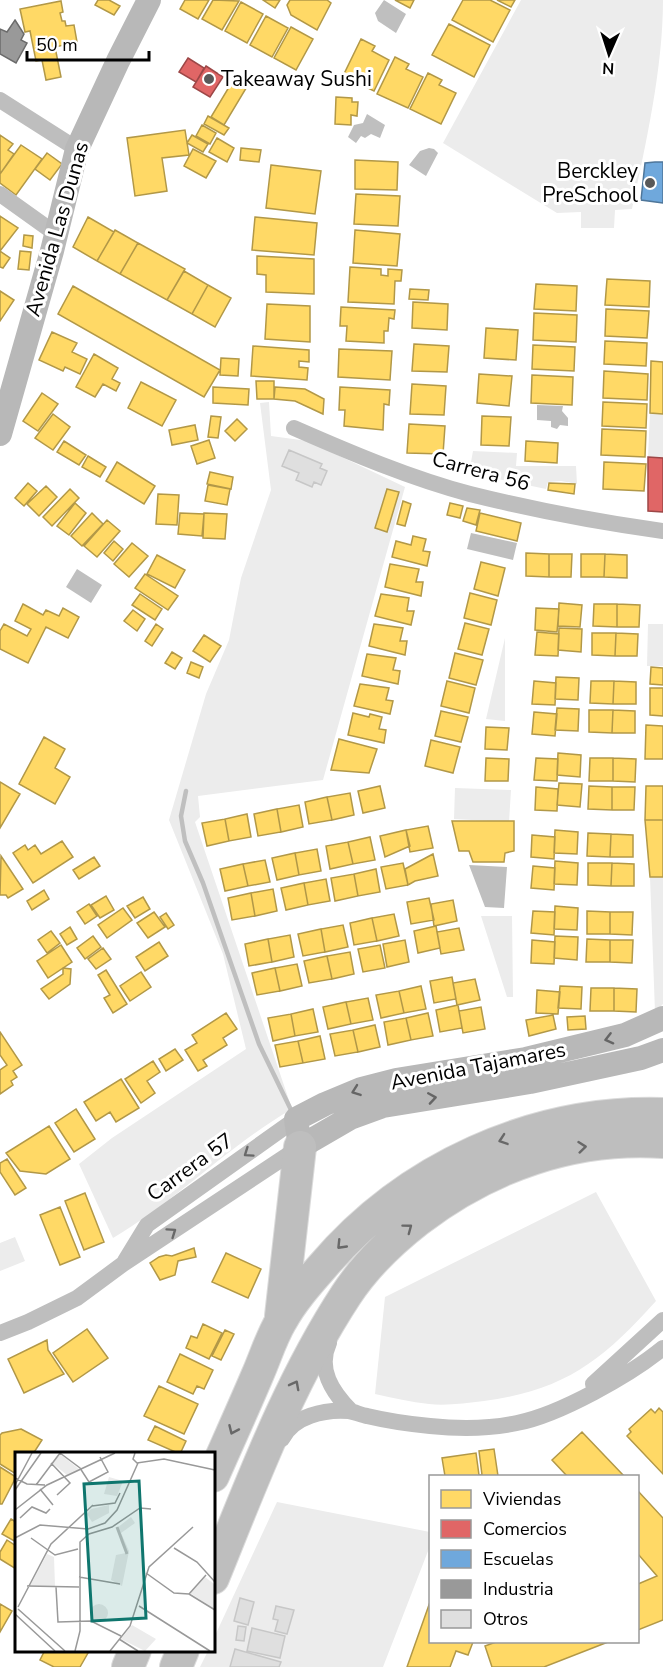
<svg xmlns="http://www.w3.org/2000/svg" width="663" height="1667" viewBox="0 0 663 1667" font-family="'Nunito Sans',sans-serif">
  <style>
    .green { fill: #ececec }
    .water { fill: #bfbfbf }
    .homes { fill: #ffd966; stroke: #b29847; stroke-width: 1.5 }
    .shops { fill: #e06666; stroke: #9d4747; stroke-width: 1.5 }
    .schools { fill: #6fa8dc; stroke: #4e769a; stroke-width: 1.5 }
    .industry { fill: #999; stroke: #6b6b6b; stroke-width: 1.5 }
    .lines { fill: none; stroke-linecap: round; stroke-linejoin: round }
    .stream { stroke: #bfbfbf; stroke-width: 4.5 }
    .building { fill: #dfdfdf; stroke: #c7c7c7; stroke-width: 1.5 }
    .highway-casing { stroke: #dbdbdb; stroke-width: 34 }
    .street { stroke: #bebebe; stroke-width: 16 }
    .secondary { stroke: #b8b8b8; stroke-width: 24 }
    .highway { stroke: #bebebe; stroke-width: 32 }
    .oneway { stroke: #656565 }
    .oneway2 { stroke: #686868 }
    .poi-dot { fill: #595959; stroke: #fff; stroke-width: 2 }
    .labels { text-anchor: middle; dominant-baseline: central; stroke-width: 6; stroke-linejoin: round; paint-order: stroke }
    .poi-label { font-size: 21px; fill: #000; stroke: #fff; text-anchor: start }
    .street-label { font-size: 21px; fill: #000; stroke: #fff }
    .inset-river { fill: none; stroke: #bfbfbf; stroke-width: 3 }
    .inset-road { fill: none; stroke: #999; stroke-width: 1.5 }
    .view { fill: #0f766e; fill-opacity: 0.15; stroke: #0f766e; stroke-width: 3 }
    .inset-edge { fill: none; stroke: #000; stroke-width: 3 }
  </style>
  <rect width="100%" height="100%" fill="#fff"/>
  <path class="green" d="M521 0H663C663 68 646 143 632 209L615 210 614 228H581V212L557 213 443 143Z
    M269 402 271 436 308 441 405 487 323 780 198 796 200 817 195 822 292 1109C228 1146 176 1201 113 1238L79 1164 112 1138 246 1049 223 954 169 820 206 694 229 640 241 578 271 490 260 403Z
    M650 413 663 414V458L648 457Z
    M473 451 517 453 516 466H576L577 484 561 481 548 482 546 489 469 473Z
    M648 624H663V666H647Z
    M505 638V721L486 719Z
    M455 788 511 790 509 822 454 819Z
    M650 877H663V1004L655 1012Z
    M481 916H512L513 997H507Z
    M596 1192 656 1301C602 1361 565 1390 484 1401 466 1403 446 1406 429 1404 411 1402 393 1398 375 1394L385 1297Z
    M15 1237 25 1261 0 1271V1243Z
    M277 1502 430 1532V1546L383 1667H200L208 1651 213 1650V1640Z"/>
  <path class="water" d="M384 0 406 14 396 33 378 21 375 13Z
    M367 114 385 125 380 138 371 134 365 138 361 136 356 143 348 137 354 125 363 123Z
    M429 148 434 149 438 153 426 176 409 165 420 151Z
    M537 405 563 406 562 411 568 418V426L560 425 557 429 551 427V421L537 420Z
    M471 533 517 543 513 560 467 549Z
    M77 569 102 585 91 603 66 587Z
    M469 865 507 867 504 908 485 907Z"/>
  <path class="homes" d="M98 0H109L120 6 114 15 95 5Z
    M185 0H209L198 19 180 9Z
    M213 0 239 1 222 30 202 19Z
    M263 0H280L275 8Z
    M290 0H327L331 3 317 30 291 15 287 5Z
    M395 0H414L410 8Z
    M463 0H490L510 10 493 42 452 20Z
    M497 0H515L511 7Z
    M61 1 63 12 60 13 62 21H65L66 26 74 25 77 42 55 47 61 77 46 80 42 60 36 61 30 31 25 32 20 9Z
    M241 2 263 14 247 43 225 31Z
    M266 16 288 28 272 57 250 45Z
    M449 24 490 45 474 77 432 55Z
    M291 27 313 39 296 70 274 58Z
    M361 39 375 46 372 51 389 60 374 91 343 76Z
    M395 57 409 64 406 69 423 77 408 108 377 94Z
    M428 73 442 80 439 85 456 93 441 124 410 109Z
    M235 77 248 85 224 125 211 117Z
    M336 97 352 98V102H358L357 116 351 115V125L335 124Z
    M208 116 229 128 224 135 204 124Z
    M202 125 216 133 210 144 196 136Z
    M185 130 189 155 162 158 167 191 135 196 127 138Z
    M0 135 13 144 8 150 14 154 0 174Z
    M192 135 208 144 203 152 187 143Z
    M217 138 234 148 227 162 209 152Z
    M21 145 42 159 16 195 0 183V174Z
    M241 148 261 150 259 162 240 160Z
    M193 149 216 161 206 178 184 166Z
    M47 153 62 164 50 180 35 169Z
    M355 160 398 162 397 190 355 189Z
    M271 165 321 171 315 214 266 208Z
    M356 194 400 196 398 226 354 224Z
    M0 216 18 228 0 251 10 258 3 268 0 267Z
    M88 217 114 232 97 261 73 247Z
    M255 217 317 223 314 255 252 250Z
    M115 230 138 243 120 274 97 261Z
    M355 230 400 234 397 266 353 263Z
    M24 235 33 236 32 248 23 246Z
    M138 243 185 269 167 300 120 274Z
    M20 251 31 252 29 270 18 269Z
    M257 256 314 259V294L266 292V275L257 274Z
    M350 267 381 269V275L388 276V269L402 270 401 281H395L394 304 348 302Z
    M184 271 208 285 192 314 167 300Z
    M607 279 650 281 649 307 605 305Z
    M536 284 577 286 576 311 534 309Z
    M208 285 231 298 215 327 192 314Z
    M73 286 220 370 204 397 58 314Z
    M410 289 429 290 428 300 409 299Z
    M0 291 14 300 0 321Z
    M413 302 448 304 447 330 412 328Z
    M267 304 310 306V342L265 339Z
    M341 307 395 310 394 319 389 318 388 331H384V343L346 341 347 326H340Z
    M606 309 649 311 647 338 605 336Z
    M534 313 577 315 576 342 533 340Z
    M486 328 518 330 516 360 484 358Z
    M52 332 77 343 72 352 87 359 80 374 65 367 63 371 39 360Z
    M605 341 647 343 646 366 604 364Z
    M414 344 449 346 447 372 412 371Z
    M533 345 575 347 574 371 532 369Z
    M253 346 309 350V362L299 361V367L308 368 307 380 251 376Z
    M339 349 392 351 390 380 338 377Z
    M94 354 118 368 112 379 120 383 116 391 103 384 95 397 76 387Z
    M221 358 239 359 238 376 220 375Z
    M651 361 663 362V414L650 413Z
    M604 371 648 374 647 400 603 398Z
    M479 374 512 376 509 406 477 403Z
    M532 375 573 377 572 405 531 403Z
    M256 381H274V399H257Z
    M141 382 176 400 162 426 128 408Z
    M412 384 446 386 444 415 410 414Z
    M213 387 249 389 248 405 213 403Z
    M275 387 305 389 324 399 323 414 295 401 274 399Z
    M340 387 390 390 389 405 384 404 383 430 344 426 345 410H339Z
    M42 393 58 404 38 431 23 421Z
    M603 402 647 404 646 428 602 426Z
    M53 414 70 427 53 450 35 438Z
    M211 416 221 417 218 438 208 437Z
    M482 416 511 417 509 446 481 445Z
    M237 419 247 429 235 441 225 431Z
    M409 424 445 426 443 454 407 453Z
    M195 425 198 440 172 445 169 430Z
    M602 429 646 431 645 457 601 455Z
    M209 440 215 458 197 464 191 446Z
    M64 441 86 455 79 465 57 452Z
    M526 441 558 443 557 463 525 461Z
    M88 456 106 467 100 477 82 467Z
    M117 462 155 486 144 504 106 481Z
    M604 462 646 464 644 491 603 489Z
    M210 472 233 477 231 489 207 484Z
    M28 483 37 491 24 506 15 498Z
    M549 483 575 484 574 494 548 490Z
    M208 485 230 489 227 505 205 501Z
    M46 486 57 497 39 516 27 504Z
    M70 489 79 498 52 526 43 517Z
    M387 489 399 492 387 532 375 528Z
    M158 494 179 495 177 525 156 524Z
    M403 501 411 504 405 526 397 524Z
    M75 503 86 513 69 535 57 526Z
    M450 503 463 506 460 518 447 515Z
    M467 508 480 510 476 525 463 521Z
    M92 513 103 524 82 546 71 536Z
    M180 513 204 514 202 536 178 534Z
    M204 513 227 514 225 539 203 538Z
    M480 513 521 523 517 541 476 531Z
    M107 520 120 531 97 557 84 546Z
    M413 536 426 539 423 551 430 552 427 566 392 557 396 541 411 545Z
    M114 541 123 549 113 561 104 553Z
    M132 543 148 556 129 577 114 564Z
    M526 553 549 554V577L526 576Z
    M549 554H572L571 577H549Z
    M581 554H605L604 577H581Z
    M605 554 627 555V578L604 577Z
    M157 555 185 570 175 588 147 574Z
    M481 562 505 568 498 596 474 589Z
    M390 564 419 569 416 582H423L421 596 385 587Z
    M145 574 178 596 168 610 135 588Z
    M470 593 497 600 491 625 464 618Z
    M140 594 162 609 155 620 132 605Z
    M381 594 409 598 407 611H414L411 625 375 616Z
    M559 603 582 605 580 627 558 626Z
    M23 604 43 615 46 610 59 616 63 608 79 617 68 638 46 627 28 663 0 649V631L4 624 27 636 31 629 15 621Z
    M594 604H617V627L593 626Z
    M617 604 640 605 639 627H617Z
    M536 608 559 609 557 632 535 630Z
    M133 610 145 619 137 631 124 621Z
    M465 623 489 629 482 655 458 649Z
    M156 624 163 629 152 646 145 641Z
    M374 624 403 628 400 641H407L405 655 369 646Z
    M559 628 582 629 581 652 558 650Z
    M537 632 559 634 558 656 535 655Z
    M592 633H616L615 656 592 655Z
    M616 633 638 634 637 656H615Z
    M204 635 221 646 210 662 193 651Z
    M172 652 182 658 175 669 165 663Z
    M455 653 483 660 476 685 449 678Z
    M367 654 396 658 393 670 400 671 398 684 362 676Z
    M191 662 203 667 199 678 187 673Z
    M651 667 663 668V685L650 684Z
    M556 677 579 678 578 700 555 699Z
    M447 681 475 688 469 713 441 706Z
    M534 681 556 683 555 705 532 704Z
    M591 681H614L613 704 590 703Z
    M614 681 636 682V704H613Z
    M360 684 389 688 386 700 393 701 390 714 354 706Z
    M650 688H663V716L650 715Z
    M557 708 579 709 578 731 555 730Z
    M589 710H613L612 733 589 732Z
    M613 710 635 711V733H612Z
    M441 711 468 717 461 742 435 736Z
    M534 712 557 714 555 736 532 734Z
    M353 713 369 717 370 714 382 717 379 729 386 730 384 743 348 735Z
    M646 725 663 726V759H645Z
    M486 727 509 728 507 750 485 749Z
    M44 737 65 749 55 768 70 777 55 804 19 784Z
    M339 739 377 749 369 773 331 770Z
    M431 740 460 747 453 773 425 766Z
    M558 753 581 755 580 777 557 775Z
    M486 758 509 759 508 781H485Z
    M536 758 558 759 557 781 534 780Z
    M590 758H613V781H589Z
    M613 758 636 759 635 782 613 781Z
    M0 782 20 794 0 828Z
    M559 783 582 784 580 807 557 805Z
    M380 786 385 808 363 813 358 791Z
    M589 786 612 787V810L588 809Z
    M646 786H663V820H645Z
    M536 787 558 789 557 811 535 810Z
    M612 787H635L634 810H612Z
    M350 793 354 815 332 820 327 797Z
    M327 797 332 820 309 824 305 802Z
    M299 805 303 827 281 832 277 809Z
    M277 809 281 832 258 836 254 814Z
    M247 814 251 837 229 841 225 819Z
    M225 819 229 841 207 846 202 823Z
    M645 820H663V877H650Z
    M452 821H514V851L505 853 504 862H473L469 851H459Z
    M428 826 433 848 410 852 406 830Z
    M406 830 410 846 385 857 380 836Z
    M555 830 578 832 577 854 554 853Z
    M588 833 611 834 610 857 587 856Z
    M611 834 633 835V857H610Z
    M532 835 555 837 554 859 531 857Z
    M370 837 375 860 353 864 348 842Z
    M62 841 73 857 33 883 13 853 25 845 28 850 35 845 41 854Z
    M348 842 353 864 330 869 326 846Z
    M317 849 321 871 299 875 295 853Z
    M295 853 299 875 277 880 272 858Z
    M433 854 438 876 415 881 408 885 405 869Z
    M1 856 23 889 8 898 6 895H0Z
    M94 857 100 866 79 879 73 870Z
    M265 860 270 882 248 886 243 864Z
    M555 861 578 863 577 885 554 884Z
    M403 863 408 885 386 889 381 867Z
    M588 863H612L611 886 588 885Z
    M612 863 634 864V886H611Z
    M243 864 248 886 225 891 220 869Z
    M533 866 555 868 554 890 531 888Z
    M376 869 380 892 358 896 354 874Z
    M354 874 358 896 335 901 331 878Z
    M326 879 330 901 308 905 304 883Z
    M304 883 308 905 286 910 281 888Z
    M273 889 277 911 255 916 251 893Z
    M44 890 49 899 32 910 27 901Z
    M251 893 255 916 232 920 228 898Z
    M106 896 114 910 100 918 91 905Z
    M143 897 150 909 135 918 127 906Z
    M429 898 434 920 411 924 407 902Z
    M453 900 457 921 434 926 431 904Z
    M89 904 97 916 85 924 77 912Z
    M555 906 578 908 577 930 554 929Z
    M123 908 132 920 107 938 98 925Z
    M533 911 555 912 554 935 531 933Z
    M587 911 610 912V934H587Z
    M154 912 165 927 148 938 137 923Z
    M610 912H633L632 935 610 934Z
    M166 913 174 925 168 929 160 917Z
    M394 914 399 936 377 941 372 918Z
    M372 918 377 941 354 945 350 923Z
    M343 925 348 947 325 952 321 929Z
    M436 926 440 948 418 953 414 931Z
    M70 927 77 939 67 945 60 934Z
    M459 928 464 950 441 954 437 932Z
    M321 929 325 952 303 956 298 934Z
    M51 931 60 943 47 953 38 940Z
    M290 935 294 957 272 962 268 939Z
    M93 936 101 947 85 959 77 948Z
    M555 936 578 937 577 960 554 958Z
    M268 939 272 962 249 966 245 944Z
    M587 939 610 940V962H586Z
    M405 940 409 962 387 967 383 944Z
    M532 940 555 942 554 964 531 963Z
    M610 940H633L632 963 610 962Z
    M159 942 168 956 145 971 136 957Z
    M61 945 72 962 48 978 37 961Z
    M380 945 385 968 363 972 358 949Z
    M103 948 111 959 96 969 88 959Z
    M350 952 354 974 332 979 327 956Z
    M327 956 332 979 309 983 304 961Z
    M297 964 302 986 280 991 275 968Z
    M63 968 71 969 70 984 49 999 41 989 63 974Z
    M275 968 280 991 257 995 252 973Z
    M106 970 127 1004 113 1013 104 998 110 995 98 975Z
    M141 972 151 987 130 1001 120 986Z
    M452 977 456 999 434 1003 430 981Z
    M475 979 480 1000 457 1005 453 983Z
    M421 986 426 1009 404 1013 399 991Z
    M560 986 582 987 581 1009 558 1008Z
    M591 988H614V1011H590Z
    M614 988 637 989 636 1012 614 1011Z
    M537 990 560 992 558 1014 536 1013Z
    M399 991 404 1013 381 1018 376 995Z
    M368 998 373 1020 351 1024 346 1002Z
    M346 1002 351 1024 328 1029 323 1007Z
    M458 1005 462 1028 440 1032 436 1010Z
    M481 1007 485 1029 463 1033 459 1011Z
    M313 1009 318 1032 295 1036 291 1014Z
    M226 1013 237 1029 223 1038 227 1045 203 1060 207 1066 198 1071 185 1050 197 1043 192 1035Z
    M428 1013 433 1036 411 1040 406 1018Z
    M291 1014 295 1036 273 1041 268 1018Z
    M553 1015 556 1029 529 1036 526 1020Z
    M585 1016 586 1029 568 1030 567 1017Z
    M406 1018 411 1040 388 1045 384 1022Z
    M375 1025 380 1047 358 1052 353 1030Z
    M353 1030 358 1052 335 1056 330 1034Z
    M0 1032 22 1065 13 1071 17 1077 11 1081 13 1085 0 1094V1070L7 1065 0 1055Z
    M320 1036 325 1059 303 1063 298 1041Z
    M298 1041 303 1063 280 1067 275 1045Z
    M175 1049 183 1060 166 1071 159 1059Z
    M153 1061 160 1072 147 1081 155 1093 141 1103 125 1079Z
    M121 1079 139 1108 116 1122 110 1112 96 1121 84 1102Z
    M76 1109 95 1139 74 1152 55 1123Z
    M49 1126 70 1159 46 1174 20 1171 6 1153Z
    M7 1159 26 1188 15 1195 0 1172V1163Z
    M85 1193 104 1242 84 1250 65 1201Z
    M60 1207 80 1257 60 1265 40 1215Z
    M194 1248 196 1257 178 1261 175 1275 160 1280 150 1263 159 1257 166 1255 172 1256Z
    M226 1253 261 1269 248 1298 212 1282Z
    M203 1324 222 1333 209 1359 186 1348 191 1336 197 1338Z
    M87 1329 108 1358 73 1382 53 1353Z
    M225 1330 234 1334 221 1360 212 1356Z
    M47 1340 48 1350 64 1374 24 1393 8 1359Z
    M180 1354 213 1370 204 1389 197 1386 193 1394 167 1382Z
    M159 1386 198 1404 184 1434 144 1416Z
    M659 1408 663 1412V1474L627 1436 631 1432 629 1429 651 1409 655 1413Z
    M155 1426 186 1441 180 1454 148 1440Z
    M21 1429 42 1440 33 1454H16V1474L0 1464V1435L2 1433Z
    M582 1432 624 1476H567L552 1460Z
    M494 1449 498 1476H445L442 1458 476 1453 479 1475H482L479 1451Z
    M0 1467 16 1477 2 1504H0Z
    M638 1491 663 1518V1620L638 1630V1584L657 1576 638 1554Z
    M11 1519 16 1522V1542L2 1534Z
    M7 1540 16 1546V1569L0 1559V1552Z
    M430 1602V1642H473L468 1655 456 1651 450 1667H407Z
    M0 1604 12 1611 0 1632Z
    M496 1642H608L544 1667H492L485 1646Z
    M45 1650H84L88 1653 80 1667H54L40 1660Z"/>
  <path class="shops" d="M188 58 204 68 196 82 179 72Z
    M206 66 223 77 210 97 193 87Z
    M648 457 663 458V512L648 511Z"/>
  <path class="schools" d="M655 162H663V203L641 200 645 163Z"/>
  <path class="industry" d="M15 20 24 34 21 40 27 43 16 63 0 54V29L7 32Z"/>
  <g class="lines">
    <path class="stream" d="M186 791 181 816 185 841 203 883 259 1044 293 1114"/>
  </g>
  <path class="building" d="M289 450 322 464 320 468 327 471 321 485 314 482 312 487 296 480 299 473 282 466Z
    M240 1598 254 1602 248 1625 234 1621Z
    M276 1606 294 1610 287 1634 275 1631 278 1620 273 1619Z
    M238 1626 246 1627 244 1641 236 1640Z
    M252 1628 285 1636 280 1658 247 1651Z
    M235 1649 281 1662 279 1667H230Z"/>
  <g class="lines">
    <g class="highway-casing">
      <path id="highway" d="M281 1316 300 1147
        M213 1476C228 1442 243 1409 257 1376 265 1358 271 1338 281 1321 292 1301 307 1284 322 1267 406 1168 533 1110 663 1114
        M213 1578C252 1482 289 1382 346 1295 365 1266 391 1241 418 1220 489 1166 573 1136 663 1142
        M128 1667 135 1650
        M176 1667 183 1650"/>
    </g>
    <path class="street" d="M0 100 77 149
      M0 194 56 234
      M294 428C351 453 410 478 470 494 534 510 598 522 663 531
      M125 1261 147 1225 296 1119
      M0 1333 28 1322 77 1298 123 1264 300 1147
      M329 1343C317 1369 332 1392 351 1411
      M593 1384 663 1320
      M282 1439C293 1416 325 1409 349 1411 355 1412 361 1415 367 1416 388 1421 409 1424 430 1426 459 1429 489 1429 517 1423 559 1415 630 1375 663 1348"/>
    <path class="secondary" d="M0 434 52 251 77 149 118 61 149 0
      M663 1018 625 1035 526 1059 396 1080 361 1089 325 1104 296 1119 300 1147 350 1118 383 1106 530 1082 641 1058 663 1050"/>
    <use href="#highway" class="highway"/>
  </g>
  <defs><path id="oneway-chevron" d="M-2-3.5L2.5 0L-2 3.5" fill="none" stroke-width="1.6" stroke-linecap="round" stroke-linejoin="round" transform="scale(1.5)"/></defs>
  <g class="oneway">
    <use href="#oneway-chevron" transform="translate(609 1039) rotate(166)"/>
    <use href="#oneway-chevron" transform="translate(356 1091) rotate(160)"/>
    <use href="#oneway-chevron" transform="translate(432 1098) rotate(-9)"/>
  </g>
  <g class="oneway2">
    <use href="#oneway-chevron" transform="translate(503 1140) rotate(161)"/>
    <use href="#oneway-chevron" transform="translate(582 1147) rotate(-6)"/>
    <use href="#oneway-chevron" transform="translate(248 1153) rotate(145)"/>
    <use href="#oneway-chevron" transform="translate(408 1228) rotate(-37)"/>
    <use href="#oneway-chevron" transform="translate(172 1232) rotate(-35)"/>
    <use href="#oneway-chevron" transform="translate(341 1245) rotate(134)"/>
    <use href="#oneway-chevron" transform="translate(295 1385) rotate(-62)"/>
    <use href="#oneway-chevron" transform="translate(233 1430) rotate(114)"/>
  </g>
  <g class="poi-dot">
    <circle cx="209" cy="79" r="6"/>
    <circle cx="650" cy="183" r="6"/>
  </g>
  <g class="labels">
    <g class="poi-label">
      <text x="221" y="79">Takeaway Sushi</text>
      <text x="638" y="171" text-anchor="end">Berckley<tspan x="638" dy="24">PreSchool</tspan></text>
    </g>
    <g class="street-label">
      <text transform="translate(57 229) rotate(-74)">Avenida Las Dunas</text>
      <text transform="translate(481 471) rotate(15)">Carrera 56</text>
      <text transform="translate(478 1066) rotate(-11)">Avenida Tajamares</text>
      <text transform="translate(190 1167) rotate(-36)">Carrera 57</text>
    </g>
  </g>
  <g transform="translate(15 1452)">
    <rect width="200" height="200" fill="#fff"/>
    <path d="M45 2 65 18 52 23 37 11ZM94 25 108 29 102 44 89 42ZM94 53V61L77 70 72 62 76 57ZM116 65 120 71 106 81 114 99 107 134 96 128 101 103 111 101 102 76ZM32 102 39 105 40 134H15ZM190 125 199 132V157L175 141ZM75 161a9 9 0 1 1 18 0a9 9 0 1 1-18 0ZM117 173 141 187 130 199 106 187Z" fill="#ececec"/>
    <path class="inset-river" d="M102 75 112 102"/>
    <path class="inset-road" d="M45 1 65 16 74 30 93 20 85 5M120 1 118 7 122 11 149 7 200 18M36 11 55 31 42 43M0 26 12 32 30 33M0 33 17 1M21 33 45 1M25 37 38 53M0 38 26 1M77 54 100 51 105 41M0 58 32 33 100 1M5 66 17 55 31 61 35 57M0 86 25 73 73 77 90 71 102 58 123 11M16 86 40 103 63 97M159 96 182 110 200 130M131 121 159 141 174 142M64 125 105 132M12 134 64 135M41 135 43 170 76 169 106 184M174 142 200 158M174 142 191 123M124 154 195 199M3 155 36 92 78 53M3 157 50 199M0 162 40 199M104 187 123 199M60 199 65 179V90L74 82 97 75 125 56 136 57M95 199 115 174 134 115 178 75"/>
    <path class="view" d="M124 29 131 166 77 169 69 32Z"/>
    <rect width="200" height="200" class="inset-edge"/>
  </g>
  <rect x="429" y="1475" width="210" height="168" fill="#ffffff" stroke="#999999" stroke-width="1.5"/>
  <rect x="441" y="1490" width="30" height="18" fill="#ffd966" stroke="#999999" stroke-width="1.5"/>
  <text x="483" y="1505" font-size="18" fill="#000000">Viviendas</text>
  <rect x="441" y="1520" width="30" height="18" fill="#e06666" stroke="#999999" stroke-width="1.5"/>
  <text x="483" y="1535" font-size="18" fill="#000000">Comercios</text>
  <rect x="441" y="1550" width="30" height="18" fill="#6fa8dc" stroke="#999999" stroke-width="1.5"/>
  <text x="483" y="1565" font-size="18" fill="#000000">Escuelas</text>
  <rect x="441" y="1580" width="30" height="18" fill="#999999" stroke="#999999" stroke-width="1.5"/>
  <text x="483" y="1595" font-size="18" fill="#000000">Industria</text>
  <rect x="441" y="1610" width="30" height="18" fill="#dfdfdf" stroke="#999999" stroke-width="1.5"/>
  <text x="483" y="1625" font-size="18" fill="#000000">Otros</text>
  <g transform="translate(609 54) rotate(183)" stroke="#ffffff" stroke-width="4.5" paint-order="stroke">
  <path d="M0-4.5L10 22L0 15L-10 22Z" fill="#000000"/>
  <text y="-9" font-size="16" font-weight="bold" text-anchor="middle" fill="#000000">N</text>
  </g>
  <path d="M27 51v9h122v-9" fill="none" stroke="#000000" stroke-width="3"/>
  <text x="36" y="51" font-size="18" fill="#000000" stroke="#ffffff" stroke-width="4.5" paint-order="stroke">50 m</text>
</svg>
